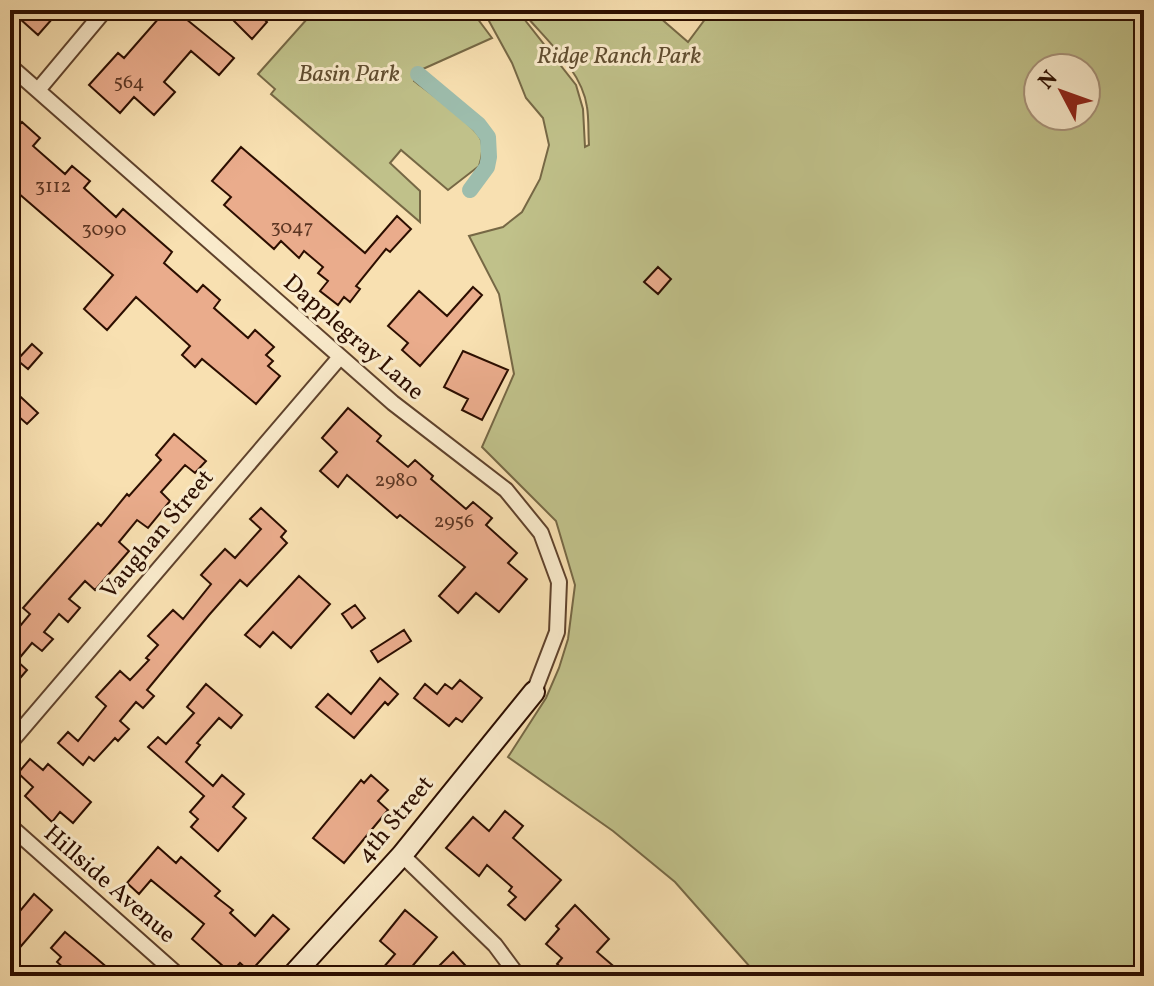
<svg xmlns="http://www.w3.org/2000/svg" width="1154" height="986" viewBox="0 0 1154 986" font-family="Vollkorn,serif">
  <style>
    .green { fill: #c0c18a; stroke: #766845; stroke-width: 2; fill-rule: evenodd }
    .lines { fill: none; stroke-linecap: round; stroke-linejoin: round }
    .canal { stroke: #9dbdad; stroke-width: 16 }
    .building { fill: #eaac8c; stroke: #2c0e00; stroke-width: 2 }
    .street-casing { stroke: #5f422c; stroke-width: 18 }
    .secondary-casing { stroke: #2c0e00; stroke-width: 24 }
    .street { stroke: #faebcc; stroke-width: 14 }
    .secondary { stroke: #faebcc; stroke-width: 20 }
    .labels { text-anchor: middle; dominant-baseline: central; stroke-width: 6; stroke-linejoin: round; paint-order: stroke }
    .number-label { font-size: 20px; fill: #5c3623 }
    .park-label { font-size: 24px; font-style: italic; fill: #604d30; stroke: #faebcc }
    .street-label { font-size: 24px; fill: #2c0e00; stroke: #faebcc }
  </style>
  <rect width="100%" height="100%" fill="#f8e0b1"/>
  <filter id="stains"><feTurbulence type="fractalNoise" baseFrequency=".0025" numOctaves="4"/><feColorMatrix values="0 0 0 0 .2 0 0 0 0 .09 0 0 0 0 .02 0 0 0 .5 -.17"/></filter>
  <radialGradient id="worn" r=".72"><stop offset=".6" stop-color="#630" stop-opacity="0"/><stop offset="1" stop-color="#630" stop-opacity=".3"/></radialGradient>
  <path class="green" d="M315 10H471L492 38 414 73V81C427 91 476 126 481 140 483 148 482 158 479 166L448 190 401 150 390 163 420 191V222L271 94 275 89 258 74Z
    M483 10H517L576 85 583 109 585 147 589 145C588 132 589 119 587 107 582 70 544 38 521 10H651L688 42 712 10H1144V976H758L675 882 613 831 508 757 546 698 559 668 568 639 575 585 556 521 482 447 514 374 499 294 469 236 503 227 522 212 540 179 549 145 543 118 526 98 512 63ZM1038 68H1086V116H1038Z"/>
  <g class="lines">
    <path class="canal" d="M418 74 479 125 488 137 489 157 487 167 470 190"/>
  </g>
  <path class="building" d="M10 10H60L38 35Z
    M166 10H175L234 58 219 75 191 51 164 82 175 92 154 115 134 97 120 113 89 85 118 53 124 58Z
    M223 10H254L267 22 252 39Z
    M22 122 40 138 33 146 65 174 72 166 90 181 84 188 116 217 123 209 172 252 164 263 197 292 203 285 220 300 214 308 248 338 255 330 274 347 266 355 273 361 268 366 280 376 256 404 202 359 195 367 182 355 190 346 136 297 107 330 84 309 113 275 10 186V135Z
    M241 147 365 253 397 216 411 229 390 252 386 249 356 286 360 289 350 302 344 297 338 305 320 291 328 281 318 273 323 267 304 251 299 258 281 241 274 249 224 205 231 197 212 181Z
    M658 267 671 279 658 294 644 282Z
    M473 287 482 295 420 366 402 350 408 343 388 326 419 291 447 316Z
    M32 344 42 353 28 369 17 360Z
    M463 351 508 370 482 420 462 410 468 399 444 387Z
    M10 387 38 413 27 424 10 409Z
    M348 408 381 436 377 441 408 467 415 460 433 476 431 479 466 509 473 502 492 518 486 525 517 553 508 563 527 579 499 612 476 593 458 613 439 596 465 567 400 515 397 518 347 475 338 487 320 471 337 452 322 438Z
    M174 434 206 461 195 473 185 465 161 492 170 501 148 528 137 520 119 542 129 551 95 590 85 581 69 599 80 608 68 622 59 614 44 632 53 639 42 651 32 643 17 661 27 670 10 690V638L30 614 23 608 98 523 101 526 127 494 129 496 161 460 156 455Z
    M261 508 286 531 281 537 287 543 247 586 240 580 209 615 147 690 154 696 143 708 136 702 120 721 129 729 118 741 115 738 94 761 89 757 83 765 58 743 68 732 78 741 106 706 96 697 120 671 130 680 149 660 146 658 158 645 148 636 173 610 183 619 211 584 201 575 211 564 225 549 235 558 261 529 250 519Z
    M299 576 330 604 291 648 273 632 260 647 245 635Z
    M355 605 365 618 352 628 342 614Z
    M404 630 411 641 378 662 371 651Z
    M380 678 398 694 388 705 385 702 354 738 316 707 328 694 351 714Z
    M460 680 482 698 462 722 456 718 449 726 414 698 425 684 437 694 445 684 452 689Z
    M206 684 242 715 231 728 219 718 197 743 200 745 186 762 213 786 222 775 244 794 233 807 246 818 218 851 191 827 198 819 190 812 204 796 148 747 158 737 166 744 194 713 187 707Z
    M30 759 43 770 48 764 91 802 73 823 60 812 52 822 25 796 33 787 18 773Z
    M371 775 388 790 378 801 388 810 344 863 313 838 361 780 364 783Z
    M505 811 523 826 513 838 561 880 525 920 508 905 516 897 509 891 512 887 487 865 479 876 446 848 473 817 489 831Z
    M158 847 176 863 181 857 220 891 215 896 233 910 230 913 255 936 273 915 289 929 250 972 240 963 231 973 192 939 204 924 151 880 139 894 127 883Z
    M34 894 52 910 10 959V923Z
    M575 905 609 939 597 952 625 976H571L557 964 562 958 546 944 559 929 556 926Z
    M405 910 437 937 404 976H376L395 954 380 941Z
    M65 932 95 957 117 976H73L57 962 61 957 51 948Z
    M453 952 475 976H429Z"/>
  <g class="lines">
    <g class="street-casing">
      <path id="street" d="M10 66 393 403 506 490 541 533 559 582 557 632 534 692
        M38 90 105 10
        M10 743 340 357
        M10 826 179 976
        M402 855 495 945 518 976"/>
    </g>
    <g class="secondary-casing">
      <path id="secondary" d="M292 976 402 855 534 692"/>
    </g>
    <use href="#street" class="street"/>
    <use href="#secondary" class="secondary"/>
  </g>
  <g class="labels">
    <g class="number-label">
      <text x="129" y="83">564</text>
      <text x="53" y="187">3112</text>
      <text x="292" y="228">3047</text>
      <text x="104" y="230">3090</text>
      <text x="396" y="481">2980</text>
      <text x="454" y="522">2956</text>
    </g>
    <g class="park-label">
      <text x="619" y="57">Ridge Ranch Park</text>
      <text x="349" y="75">Basin Park</text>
    </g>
    <g class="street-label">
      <text transform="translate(353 338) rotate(41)">Dapplegray Lane</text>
      <text transform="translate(158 535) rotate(-50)">Vaughan Street</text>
      <text transform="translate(396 820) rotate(-50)">4th Street</text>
      <text transform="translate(109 885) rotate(41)">Hillside Avenue</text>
    </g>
  </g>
  <rect width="1154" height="986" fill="none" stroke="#f8e0b1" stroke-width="40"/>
  <rect x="12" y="12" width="1130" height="962" fill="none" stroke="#2c0e00" stroke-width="4"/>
  <rect x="20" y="20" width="1114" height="946" fill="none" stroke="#2c0e00" stroke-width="2"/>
  <g transform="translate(1062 92) rotate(311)"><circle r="38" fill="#faebcc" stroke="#a8937a" stroke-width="2"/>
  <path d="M0-6L14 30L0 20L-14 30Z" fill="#8f2418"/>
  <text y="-12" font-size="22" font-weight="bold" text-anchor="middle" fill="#2c0e00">N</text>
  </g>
  <rect width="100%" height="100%" filter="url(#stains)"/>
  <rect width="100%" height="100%" fill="url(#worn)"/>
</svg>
